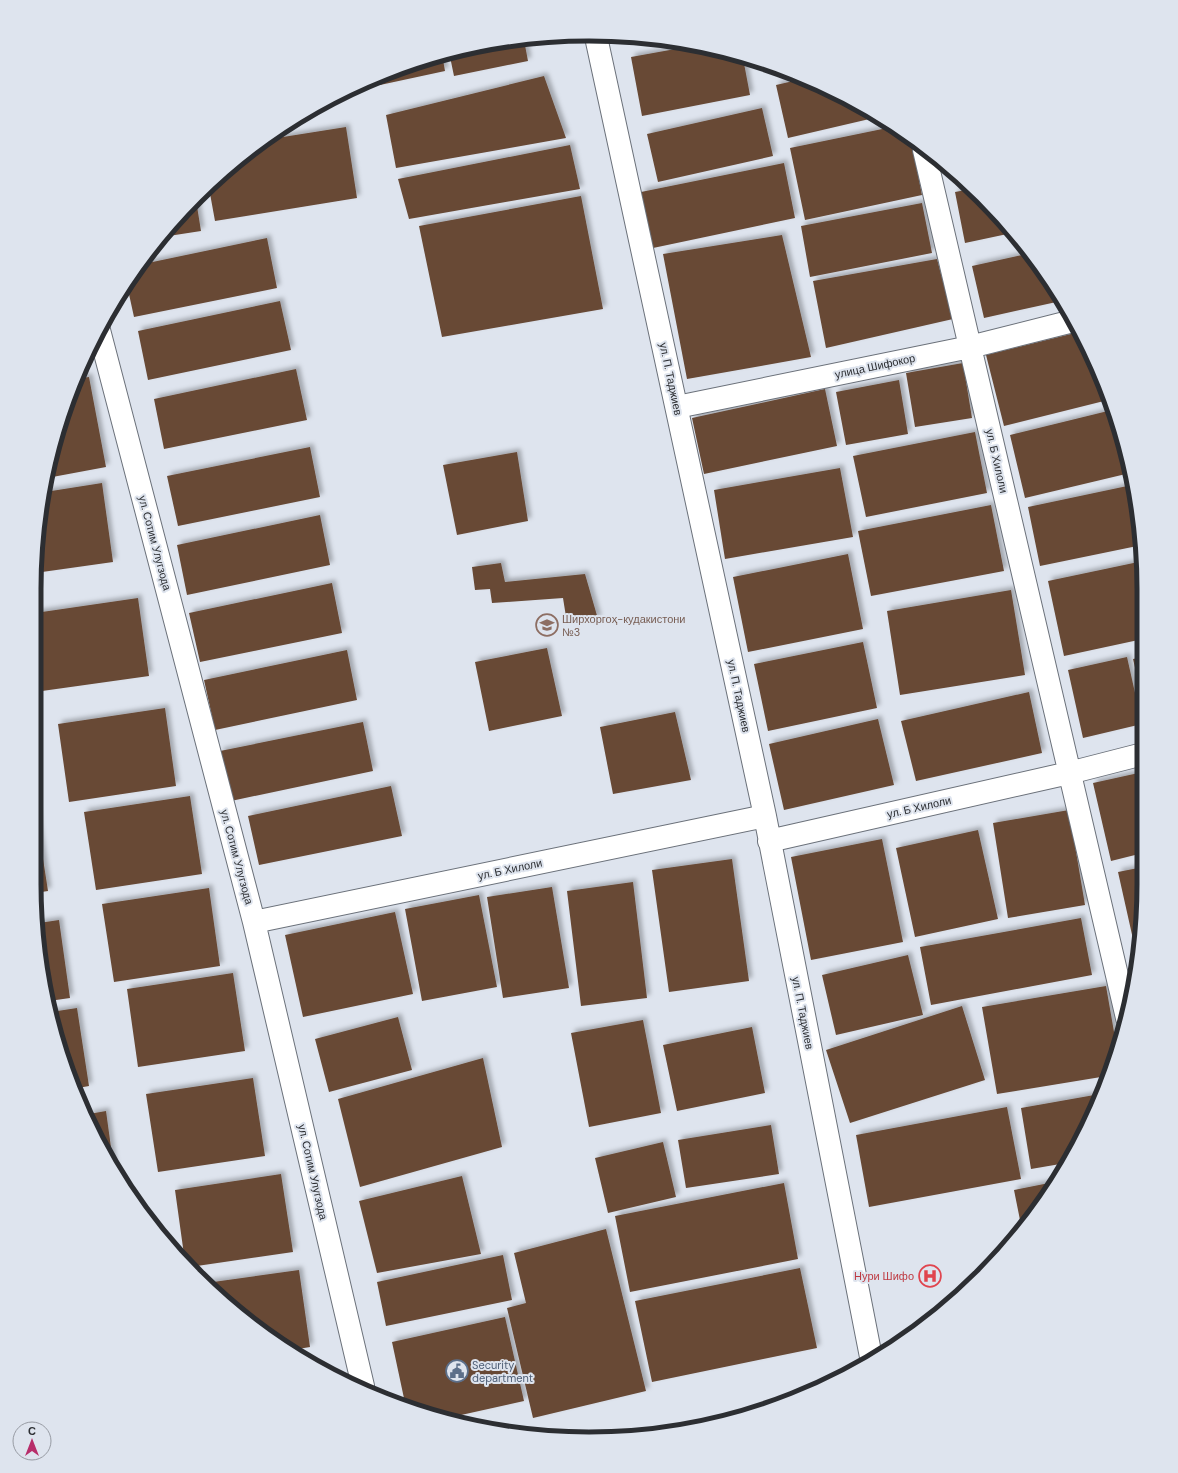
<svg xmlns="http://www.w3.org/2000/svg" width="1178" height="1473" viewBox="0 0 1178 1473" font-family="'DM Sans',sans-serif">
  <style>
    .building { fill: #674936; filter: url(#shadow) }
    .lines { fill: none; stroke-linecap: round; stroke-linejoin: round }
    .street-casing { stroke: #6b717a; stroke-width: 24 }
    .street { stroke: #fff; stroke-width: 22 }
    .labels { text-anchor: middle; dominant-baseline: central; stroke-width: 4; stroke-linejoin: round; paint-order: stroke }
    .street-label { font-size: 11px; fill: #2c2e32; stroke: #dee4ee }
    .education-label { font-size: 11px; fill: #785e54; stroke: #dee4ee; text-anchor: start }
    .health-label { font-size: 11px; fill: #be3a42; stroke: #dee4ee; text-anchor: end }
    .service-label { font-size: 11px; fill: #4e5e75; stroke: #dee4ee; text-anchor: start }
    .rim { fill: none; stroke: #2c2e32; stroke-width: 5 }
  </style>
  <defs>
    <filter id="shadow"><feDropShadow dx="3.5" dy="-3.5" stdDeviation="2" flood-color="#0004"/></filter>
  </defs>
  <rect width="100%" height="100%" fill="#dee4ee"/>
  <path class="building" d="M633 38 661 39H663L634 45Z
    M524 40 528 61 454 76 449 52Z
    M692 46 743 58 750 95 642 116 631 57Z
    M442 54 445 71 380 85 378 78Z
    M544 76 566 138 396 168 386 115Z
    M802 79 866 108 878 117 788 138 776 85Z
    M762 108 773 156 658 182 647 134Z
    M346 127 357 198 215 221 209 188 251 149 264 140Z
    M892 127 911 140 922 195 805 220 790 148Z
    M570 145 580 189 409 219 398 179Z
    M784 163 795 218 653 248 641 192Z
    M945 165 955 172 958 175 948 177Z
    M971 189 998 217 1012 233 965 243 955 192Z
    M581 196 603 309 442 337 419 226Z
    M196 200 201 231 162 237 172 223Z
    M922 203 932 253 810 277 801 226Z
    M782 235 811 357 687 379 663 254Z
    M267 238 277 288 134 317 127 285 143 264Z
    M1031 253 1061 301 984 318 972 266Z
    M937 259 953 319 826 348 813 281Z
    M280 301 291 350 148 380 138 331Z
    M1079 332 1087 343 1108 400 1004 426 986 355Z
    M963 363 972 418 915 427 906 373Z
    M296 369 307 420 164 449 154 399Z
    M89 377 106 467 47 478 53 446 75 379Z
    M899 380 908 434 846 445 836 392Z
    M825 389 837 446 704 474 692 418Z
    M1112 410 1125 445 1130 473 1025 498 1010 435Z
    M975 432 987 493 866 517 853 456Z
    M310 447 320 497 178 526 167 476Z
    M517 452 528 521 457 535 443 465Z
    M840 468 853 537 725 559 714 490Z
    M102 483 113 562 35 573V552L45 492Z
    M1132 485 1142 545 1040 566 1028 507Z
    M991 505 1004 571 871 596 858 531Z
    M320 515 330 565 187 595 177 545Z
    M848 554 863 629 748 652 733 577Z
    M1143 561V639L1064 656 1048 581Z
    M501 563 505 582 585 574 598 619 567 623 563 598 492 603 490 589 475 590 472 567Z
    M332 583 342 633 200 662 189 613Z
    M1011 590 1025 675 900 695 887 611Z
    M138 598 149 676 42 691 35 641V613Z
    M863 642 877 708 768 731 754 664Z
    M547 648 562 716 489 731 475 662Z
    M347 650 357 700 215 730 204 680Z
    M1127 657 1142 724 1083 738 1068 670Z
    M1143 657V697L1142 698 1133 659Z
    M1029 692 1042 753 916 781 901 721Z
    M165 708 176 786 69 802 58 724Z
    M675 712 691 780 613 794 600 727Z
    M878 719 894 785 784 810 769 744Z
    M363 722 373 771 231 801 220 751Z
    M1143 772V853L1111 861 1093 783Z
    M391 786 402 836 259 865 248 816Z
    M190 796 202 874 96 890 84 812Z
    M1069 810 1085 905 1008 918 993 823Z
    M36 813 48 891 35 893 34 884V814Z
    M978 830 998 919 915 937 896 848Z
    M882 839 903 942 811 960 791 857Z
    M732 859 749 981 669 992 652 870Z
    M1143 867V920L1137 957 1118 872Z
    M633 882 647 998 581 1006 567 891Z
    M552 887 569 988 503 998 487 897Z
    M209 888 220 966 114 982 102 904Z
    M479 895 497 987 422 1001 405 909Z
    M395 912 413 994 303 1017 285 935Z
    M1081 918 1092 975 931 1005 920 947Z
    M59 920 70 998 49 1001 39 923Z
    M908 955 923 1015 836 1035 822 975Z
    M233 973 245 1051 138 1067 127 989Z
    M1106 986 1117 1049 1107 1076 997 1094 982 1007Z
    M962 1006 985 1080 850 1123 826 1050Z
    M77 1008 89 1086 78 1088 53 1027 51 1012Z
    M398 1017 412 1070 329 1092 315 1039Z
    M643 1020 661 1113 589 1127 571 1033Z
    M752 1027 765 1093 677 1111 663 1045Z
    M483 1058 502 1147 360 1187 338 1099Z
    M253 1078 265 1156 158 1172 146 1094Z
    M1100 1094 1087 1130 1066 1163 1031 1169 1021 1108Z
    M1007 1107 1021 1179 869 1207 856 1135Z
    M106 1111 114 1169 108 1161 89 1114Z
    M771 1125 779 1174 686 1188 678 1140Z
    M663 1142 676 1197 608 1213 595 1158Z
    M281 1174 293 1252 190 1267 185 1262 175 1190Z
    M462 1176 481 1254 377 1273 359 1201Z
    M1054 1182 1029 1222 1022 1230 1014 1190Z
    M784 1183 798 1259 630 1292 615 1216Z
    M606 1229 646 1391 533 1418 507 1308 526 1303 514 1253Z
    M503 1255 512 1300 386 1326 377 1282Z
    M800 1268 817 1348 652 1382 635 1301Z
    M299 1270 310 1347 292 1350 206 1283Z
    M505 1317 524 1401 443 1419 405 1403 392 1342Z"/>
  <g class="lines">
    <g class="street-casing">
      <path id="street" d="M596 37 765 816 871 1357
        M924 150 1127 1018
        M99 330 254 922 363 1386
        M677 407 970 347 1073 321
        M769 841 1069 773 1143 754
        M254 922 765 816"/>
    </g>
    <use href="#street" class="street"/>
  </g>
  <defs>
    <g id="school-ring" transform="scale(1.15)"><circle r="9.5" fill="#dee4ee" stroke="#8d6e63" stroke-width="1.5"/><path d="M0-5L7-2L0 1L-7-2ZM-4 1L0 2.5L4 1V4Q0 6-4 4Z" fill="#8d6e63"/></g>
    <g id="hospital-ring" transform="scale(1.15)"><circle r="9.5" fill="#dee4ee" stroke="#e0444e" stroke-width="1.5"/><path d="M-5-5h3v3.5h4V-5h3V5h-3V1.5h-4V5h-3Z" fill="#e0444e"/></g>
    <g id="civic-ring" transform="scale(1.15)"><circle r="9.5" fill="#dee4ee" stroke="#5c6f8a" stroke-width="1.5"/><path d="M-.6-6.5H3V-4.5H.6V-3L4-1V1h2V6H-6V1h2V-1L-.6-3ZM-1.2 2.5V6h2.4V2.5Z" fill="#5c6f8a"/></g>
  </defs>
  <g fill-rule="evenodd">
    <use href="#school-ring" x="547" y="625"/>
    <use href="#hospital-ring" x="930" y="1276"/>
    <use href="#civic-ring" x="457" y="1371"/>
  </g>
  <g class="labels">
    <g class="street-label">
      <text transform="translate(875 366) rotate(-12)">улица Шифокор</text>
      <text transform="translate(671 379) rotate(78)">ул. П. Таджиев</text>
      <text transform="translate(997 461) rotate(77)">ул. Б Хилоли</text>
      <text transform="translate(155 543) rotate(75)">ул. Сотим Улугзода</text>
      <text transform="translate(739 696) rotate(78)">ул. П. Таджиев</text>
      <text transform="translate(919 807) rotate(-13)">ул. Б Хилоли</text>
      <text transform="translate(237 857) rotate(75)">ул. Сотим Улугзода</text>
      <text transform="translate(510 869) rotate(-12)">ул. Б Хилоли</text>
      <text transform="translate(803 1013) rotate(79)">ул. П. Таджиев</text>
      <text transform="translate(313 1172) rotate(77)">ул. Сотим Улугзода</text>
    </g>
    <g class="education-label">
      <text x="562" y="619">Ширхоргоҳ-кудакистони<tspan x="562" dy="13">№3</tspan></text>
    </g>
    <g class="health-label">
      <text x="914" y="1276">Нури Шифо</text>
    </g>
    <g class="service-label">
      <text x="472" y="1365">Security<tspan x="472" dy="13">department</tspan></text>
    </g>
  </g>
  <path d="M0 0H1178V1473H0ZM589 41H589A548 548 0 0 1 1137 589V884A548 548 0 0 1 589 1432H589A548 548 0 0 1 41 884V589A548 548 0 0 1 589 41Z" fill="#dee4ee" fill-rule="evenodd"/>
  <path class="rim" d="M589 41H589A548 548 0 0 1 1137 589V884A548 548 0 0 1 589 1432H589A548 548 0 0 1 41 884V589A548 548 0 0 1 589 41Z"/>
  <g transform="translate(32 1441)"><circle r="19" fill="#dee4ee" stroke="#979ba3"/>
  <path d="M0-3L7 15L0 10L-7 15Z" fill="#b72d6a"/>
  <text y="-6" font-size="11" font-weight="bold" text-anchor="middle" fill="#2c2e32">С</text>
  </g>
</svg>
